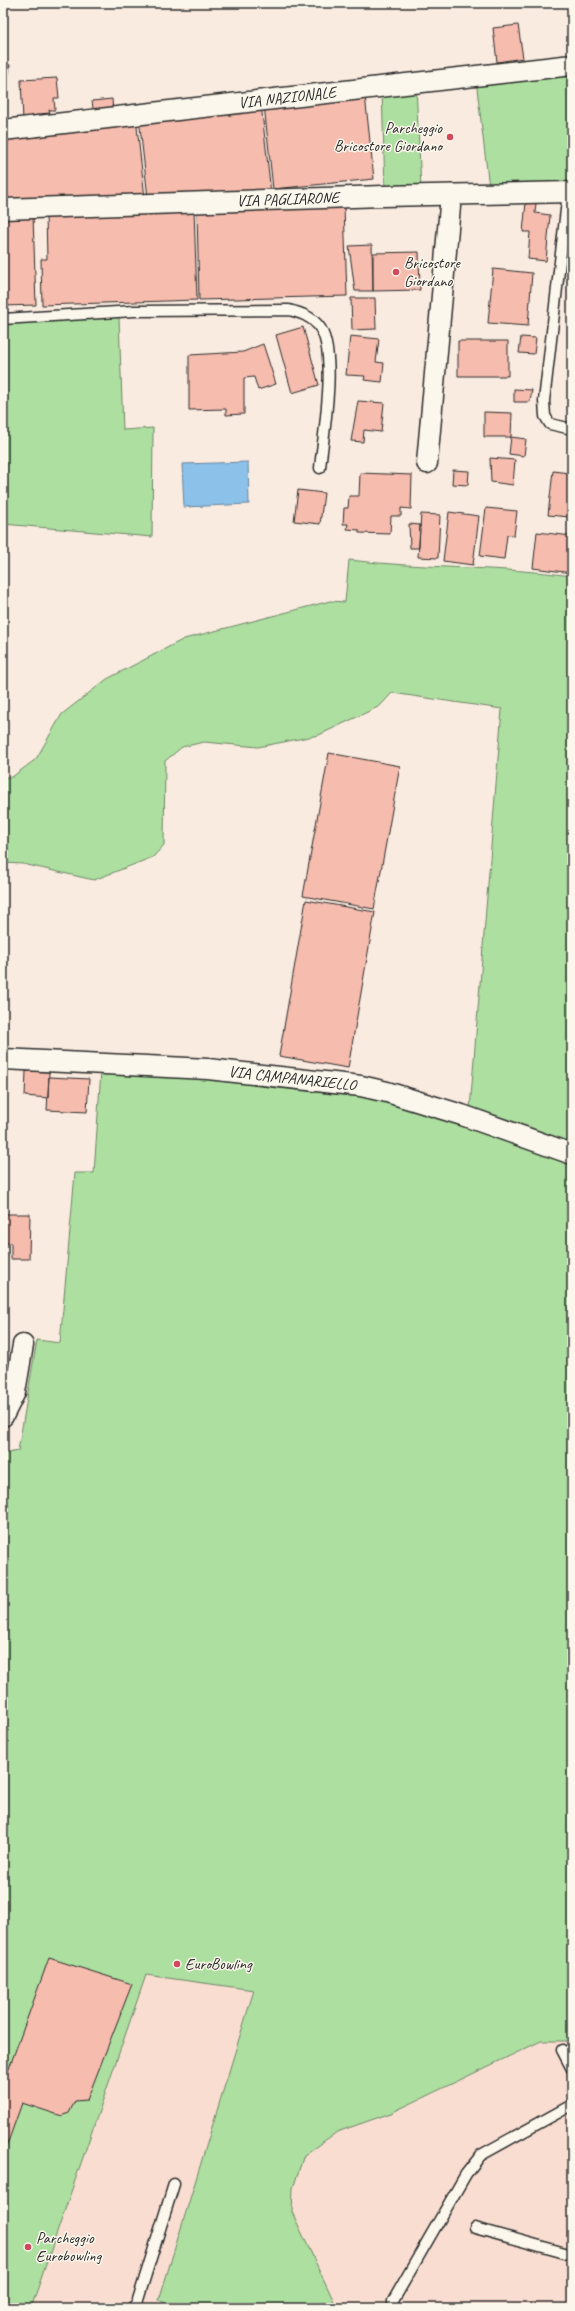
<svg xmlns="http://www.w3.org/2000/svg" width="575" height="2311" viewBox="0 0 575 2311" font-family="Caveat,sans-serif">
  <style>
    .built { fill: #f9ddd1 }
    .green { fill: #addfa0; stroke: #6c8566 }
    .water { fill: #8cc1e9; stroke: #65859d }
    .building { fill: #f6bcae; stroke: #2b2b2b }
    .lines { fill: none; stroke-linecap: round; stroke-linejoin: round }
    .service-casing { stroke: #2b2b2b; stroke-width: 13 }
    .minor-casing { stroke: #2b2b2b; stroke-width: 23 }
    .service { stroke: #fbf7ec; stroke-width: 10 }
    .minor { stroke: #fbf7ec; stroke-width: 20 }
    .poi-dot { fill: #d1495b; stroke: #fbf7ec; stroke-width: 1.5 }
    .labels { text-anchor: middle; dominant-baseline: central; stroke-width: 3; stroke-linejoin: round; paint-order: stroke }
    .street-label { font-size: 16px; fill: #2b2b2b; stroke: #fbf7ec }
    .poi-label { font-size: 16px; fill: #2b2b2b; stroke: #fbf7ec; text-anchor: start }
  </style>
  <rect width="100%" height="100%" fill="#faebe0"/>
  <filter id="ink" filterUnits="userSpaceOnUse"><feTurbulence type="fractalNoise" baseFrequency=".025" numOctaves="2"/><feDisplacementMap in="SourceGraphic" scale="8" xChannelSelector="R" yChannelSelector="G"/><feConvolveMatrix kernelMatrix="1 2 1 2 8 2 1 2 1" color-interpolation-filters="sRGB"/></filter>
  <g filter="url(#ink)">
    <path class="built" d="M146 1975 254 1990 157 2308H31Z
      M541 2041H572V2308H337L292 2212 293 2188 304 2155 337 2132 391 2113Z"/>
    <path class="green" d="M571 68 572 186 489 187 476 80Z
      M416 86 421 188 385 189 382 90Z
      M119 317 123 430 153 428 152 537 3 524V324Z
      M349 560C423 569 498 566 572 576V1146L470 1109 502 709 392 693 380 706 319 735 258 747 204 742 182 747 165 761 164 845 153 857 94 880 23 864 3 863V777H12L36 759 62 714 107 679 184 639 330 601 345 602Z
      M101 1070 266 1082 385 1099 572 1162V2041H541L391 2113 337 2132 304 2155 293 2188 292 2212 337 2308H174L159 2300 254 1990 146 1975 31 2308H3V1454L18 1451 37 1340 60 1343 75 1173H94Z"/>
    <path class="water" d="M248 462 249 504 184 507 182 464Z"/>
    <path class="building" d="M518 25 523 58 497 62 493 28Z
      M3 64 10 65 7 87H3Z
      M57 78 59 98H54L55 110H49L50 113 39 114V120H23L21 80Z
      M365 95 374 179 273 189 264 105Z
      M112 99 113 113 94 115 92 101Z
      M261 104 271 193 148 198 139 118Z
      M136 118 145 198 3 202V133Z
      M526 202 536 203 535 213 550 215 546 261 528 259 530 232H523Z
      M344 206 347 296 199 300 197 210Z
      M194 210 197 300 42 305 41 259H47L46 214Z
      M33 215 36 305 3 306V216Z
      M372 245 373 291H355L349 246Z
      M419 252 420 290 373 291V253Z
      M493 269 532 273 528 326 488 323Z
      M351 298H375L376 329 352 330Z
      M303 327 319 385 292 393 276 335Z
      M350 336 379 339 376 362 384 363 382 382 364 380 365 376 346 375Z
      M521 337 536 338 534 354 519 353Z
      M458 341H508V376H458Z
      M263 344 276 384 258 390 254 377 244 378V414L226 415V409L189 410V355L243 352Z
      M514 389 532 390 530 402H514Z
      M358 401 384 403 381 432 364 430 363 442 351 441Z
      M484 412 512 413 511 437H484Z
      M511 437 526 439 524 456 509 454Z
      M490 458 515 460 513 485 491 482Z
      M453 470 469 471 468 485 452 484Z
      M553 471 569 473V477L572 478 570 517 548 515Z
      M360 473 412 475 411 509 401 508V516H391L390 534 359 533V530L347 529 348 524H343L344 508H348L349 496H359Z
      M298 490 324 493 320 524 294 521Z
      M486 508 517 511 514 536 507 535 504 559 480 556Z
      M449 512 479 516 473 565 443 561Z
      M421 514 440 515 438 558 418 557Z
      M409 524 420 525 419 548H410Z
      M537 532 572 536V573L533 568Z
      M329 753 400 766 374 909 303 896Z
      M306 900 375 912 348 1068 279 1056Z
      M26 1071 49 1072 48 1098 25 1096Z
      M49 1077 89 1079 87 1112 47 1110Z
      M3 1214H30L29 1259H11V1243H3Z
      M49 1958 132 1984 87 2100 75 2101 69 2113 62 2116 22 2103 3 2156V2085Z"/>
    <g class="lines">
      <g class="service-casing">
        <path id="service" d="M568 192 544 401 545 416 550 424 572 429
          M3 319 134 311 289 310C301 313 310 316 318 325 339 349 323 437 320 468
          M562 2050 572 2069
          M475 2228 572 2255
          M132 2308 137 2303 174 2184
          M393 2308V2301L466 2174 481 2155 572 2105"/>
      </g>
      <g class="minor-casing">
        <g id="minor">
          <path id="s1" d="M3 130 572 65"/>
          <path id="s2" d="M3 209 383 196 572 192"/>
          <path d="M427 463 451 195"/>
          <path id="s3" d="M3 1059 208 1069 361 1086 387 1092 462 1115 572 1154"/>
          <path d="M3 1416 15 1392 23 1345"/>
        </g>
      </g>
      <use href="#service" class="service"/>
      <use href="#minor" class="minor"/>
    </g>
  </g>
  <g class="poi-dot">
    <circle cx="450" cy="137" r="4"/>
    <circle cx="396" cy="272" r="4"/>
    <circle cx="177" cy="1964" r="4"/>
    <circle cx="28" cy="2247" r="4"/>
  </g>
  <g class="labels">
    <g class="street-label">
      <text stroke="none"><textPath href="#s1" startOffset="286">VIA NAZIONALE</textPath></text>
      <text stroke="none"><textPath href="#s2" startOffset="285">VIA PAGLIARONE</textPath></text>
      <text stroke="none"><textPath href="#s3" startOffset="290">VIA CAMPANARIELLO</textPath></text>
    </g>
    <g class="poi-label">
      <text x="442" y="128" text-anchor="end">Parcheggio<tspan x="442" dy="18">Bricostore Giordano</tspan></text>
      <text x="404" y="263">Bricostore<tspan x="404" dy="18">Giordano</tspan></text>
      <text x="185" y="1964">EuroBowling</text>
      <text x="36" y="2238">Parcheggio<tspan x="36" dy="18">Eurobowling</tspan></text>
    </g>
  </g>
  <rect width="575" height="2311" fill="none" stroke="#fbf7ec" stroke-width="16"/>
  <rect x="8" y="8" width="559" height="2295" fill="none" stroke="#2b2b2b" stroke-width="1.5" filter="url(#ink)"/>
</svg>
